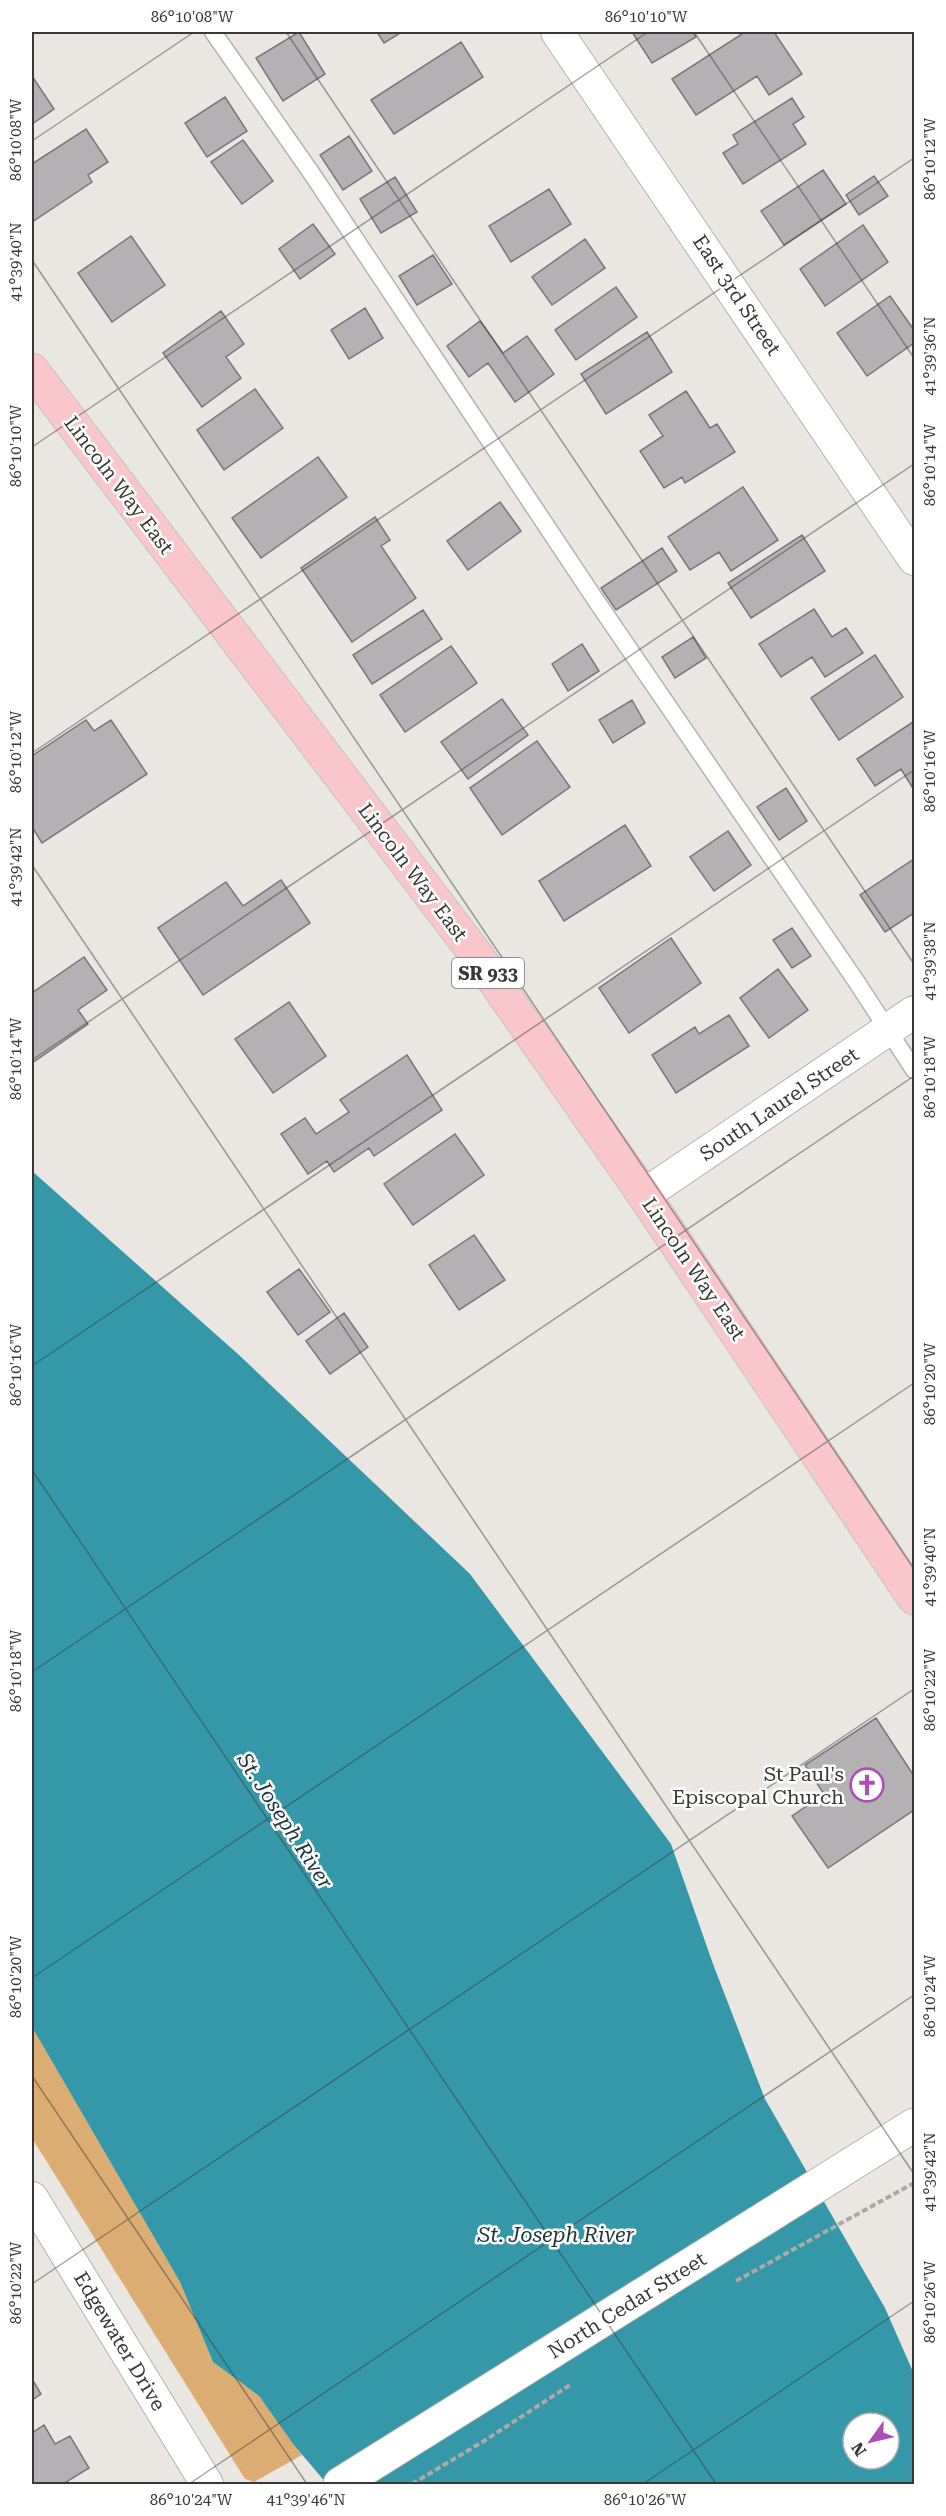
<svg xmlns="http://www.w3.org/2000/svg" width="946" height="2516" viewBox="0 0 946 2516" font-family="'Roboto Serif',serif">
  <style>
    .green { fill: #dbad72 }
    .water { fill: #3498a9; fill-rule: evenodd }
    .building { fill: #b4b0b4; stroke: #7a767a; stroke-width: 1.5 }
    .lines { fill: none; stroke-linecap: round; stroke-linejoin: round }
    .service-casing { stroke: #b6b2ae; stroke-width: 19 }
    .minor-casing { stroke: #b6b2ae; stroke-width: 34 }
    .tertiary-casing { stroke: #b6b2ae; stroke-width: 35 }
    .primary-casing { stroke: #c4c3c3; stroke-width: 35 }
    .path { stroke: #adaaa6; stroke-width: 4; stroke-dasharray: 6 3; stroke-linecap: butt }
    .service { stroke: #fff; stroke-width: 16 }
    .minor { stroke: #fff; stroke-width: 32 }
    .tertiary { stroke: #fff; stroke-width: 33 }
    .primary { stroke: #f8c6cb; stroke-width: 33 }
    .ticks { fill: none; stroke: #393836; stroke-width: 1.5; stroke-opacity: 0.45 }
    .labels { text-anchor: middle; dominant-baseline: central; stroke-width: 5; stroke-linejoin: round; paint-order: stroke }
    .shield { fill: #fff; stroke: #747472; stroke-width: 1.5 }
    .shield-label { font-size: 18px; font-weight: bold; fill: #393836 }
    .street-label { font-size: 20px; fill: #393836; stroke: #fff }
    .poi-label { font-size: 20px; fill: #393836; stroke: #fff; text-anchor: end }
    .water-label { font-size: 21px; font-style: italic; fill: #1e3539; stroke: #fff }
    .neatline { fill: none; stroke: #393836; stroke-width: 2 }
    .ticks-label { font-size: 15px; text-anchor: middle; fill: #393836 }
  </style>
  <rect width="100%" height="100%" fill="#eae6e1"/>
  <path class="green" d="M32 2027 180 2282 213 2362 259 2396 302 2455 254 2482 245 2479 32 2138Z"/>
  <path class="water" d="M32 1171 239 1355 470 1574 671 1844 713 1964 765 2099 885 2308 914 2374V2484H327L294 2445 259 2396 213 2362 180 2282 32 2027ZM853 2423H889V2459H853Z"/>
  <path class="building" d="M299 32 325 74 283 101 256 58Z
    M377 32H402L384 43Z
    M632 32H693L696 37 652 63Z
    M745 32H774L802 74 769 95 757 76 696 115 672 79Z
    M461 42 483 77 394 134 371 100Z
    M32 76 54 109 32 124Z
    M225 97 247 131 207 157 185 123Z
    M792 98 804 117 793 124 806 144 743 184 723 153 738 144 733 135Z
    M86 129 108 162 88 175 92 182 32 222V164Z
    M349 136 372 171 343 190 320 155Z
    M243 140 273 181 242 204 211 162Z
    M823 170 846 204 784 245 761 211Z
    M874 176 888 196 859 215 846 195Z
    M395 177 417 212 381 233 360 199Z
    M549 189 571 224 511 262 489 226Z
    M313 224 335 254 300 279 279 249Z
    M863 225 888 262 825 306 800 269Z
    M131 236 165 285 112 322 78 273Z
    M585 239 605 268 552 305 532 277Z
    M433 255 452 284 417 305 399 276Z
    M616 287 637 317 576 360 555 330Z
    M890 296 914 330V343L867 376 837 333Z
    M365 308 383 338 349 359 331 330Z
    M221 311 244 344 226 357 241 378 202 407 163 353Z
    M480 321 503 353 527 336 554 374 515 402 488 363 469 377 447 346Z
    M647 332 672 372 606 414 581 374Z
    M255 389 283 428 224 470 197 430Z
    M686 391 710 428 717 424 735 452 685 483 682 477 664 488 640 451 663 436 649 415Z
    M318 457 347 497 261 558 232 518Z
    M743 487 778 540 731 571 719 552 690 570 668 537Z
    M500 502 521 531 468 570 447 541Z
    M375 517 390 540 381 546 416 598 352 642 301 568Z
    M802 535 825 571 751 618 728 583Z
    M662 548 677 571 616 610 601 588Z
    M814 609 832 637 846 628 863 653 825 677 812 657 781 677 759 644Z
    M423 610 442 639 372 684 353 655Z
    M693 637 706 658 675 678 662 657Z
    M582 644 599 671 568 691 552 664Z
    M451 646 477 683 405 732 380 695Z
    M875 655 903 697 839 740 811 698Z
    M502 699 528 735 468 779 441 742Z
    M632 700 645 723 613 743 599 720Z
    M86 720 94 731 111 720 147 774 42 843 32 827V756Z
    M913 722 914 790 901 769 875 786 857 759Z
    M537 741 570 787 502 835 470 788Z
    M786 788 807 821 779 840 757 807Z
    M625 825 651 866 564 921 539 881Z
    M728 831 751 865 714 891 690 857Z
    M914 859V913L885 932 860 895Z
    M281 880 310 923 203 995 158 928 226 882 243 906Z
    M792 928 811 956 792 968 773 940Z
    M671 938 701 983 629 1033 599 988Z
    M84 957 107 990 78 1010 88 1024 32 1063V993Z
    M778 969 808 1010 769 1038 740 998Z
    M289 1002 326 1056 273 1093 235 1039Z
    M729 1015 749 1046 676 1093 652 1055 695 1027 699 1034Z
    M407 1055 442 1110 374 1156 369 1148 334 1172 327 1161 308 1174 281 1134 305 1118 316 1134 349 1112 340 1100Z
    M455 1134 484 1175 413 1225 384 1184Z
    M474 1235 505 1280 459 1310 429 1265Z
    M299 1269 330 1312 298 1335 267 1292Z
    M344 1313 368 1347 330 1374 306 1341Z
    M876 1718 914 1776V1810L828 1868 792 1816 824 1794 805 1765Z
    M32 2379 41 2394 32 2400Z
    M44 2425 55 2444 70 2436 89 2468 63 2484H32V2433Z"/>
  <g class="lines">
    <g class="service-casing">
      <path id="service" d="M213 32 312 174 595 599 856 981 914 1070"/>
    </g>
    <g class="minor-casing">
      <path id="minor" d="M557 32 914 559
        M644 1195 914 1012
        M32 2198 207 2484"/>
    </g>
    <g class="tertiary-casing">
      <path id="tertiary" d="M340 2484 914 2125"/>
    </g>
    <g class="primary-casing">
      <path id="primary" d="M32 370 477 956 644 1195 914 1598"/>
    </g>
    <path class="path" d="M736 2281 914 2183
      M412 2484 484 2441 570 2385"/>
    <use href="#service" class="service"/>
    <use href="#minor" class="minor"/>
    <use href="#tertiary" class="tertiary"/>
    <use href="#primary" class="primary"/>
  </g>
  <path class="ticks" d="M286 32 914 964M694 32 914 358M32 141 194 32M32 260 914 1569M32 447 648 32M32 753 914 158M32 865 914 2174M32 1060 914 464M32 1366 914 770M32 1470 716 2484M32 1672 914 1076M32 1978 914 1383M32 2076 307 2484M32 2284 914 1689M189 2484 914 1995M643 2484 914 2301"/>
  <defs>
    <g id="church-ring" transform="scale(1.725)"><circle r="9.5" fill="#fff" stroke="#ad4eb6" stroke-width="1.5"/><path d="M-1.2-6h2.4v3.5h3.3v2.4h-3.3V6h-2.4V-.1h-3.3v-2.4h3.3Z" fill="#ad4eb6"/></g>
  </defs>
  <g fill-rule="evenodd">
    <use href="#church-ring" x="867" y="1785"/>
  </g>
  <g class="labels">
    <rect class="shield" x="452" y="958" width="72" height="30" rx="4.5"/>
    <g class="shield-label">
      <text x="488" y="973">SR 933</text>
    </g>
    <g class="street-label">
      <text transform="translate(737 295) rotate(56)">East 3rd Street</text>
      <text transform="translate(119 485) rotate(53)">Lincoln Way East</text>
      <text transform="translate(413 872) rotate(53)">Lincoln Way East</text>
      <text transform="translate(779 1104) rotate(-34)">South Laurel Street</text>
      <text transform="translate(694 1269) rotate(56)">Lincoln Way East</text>
      <text transform="translate(627 2305) rotate(-32)">North Cedar Street</text>
      <text transform="translate(120 2341) rotate(59)">Edgewater Drive</text>
    </g>
    <g class="poi-label">
      <text x="844" y="1774">St Paul's<tspan x="844" dy="23">Episcopal Church</tspan></text>
    </g>
    <g class="water-label">
      <text transform="translate(285 1821) rotate(57)">St. Joseph River</text>
      <text x="556" y="2235">St. Joseph River</text>
    </g>
  </g>
  <rect width="946" height="2516" fill="none" stroke="#ffffff" stroke-width="66"/>
  <g transform="translate(871 2441) rotate(236)"><circle r="28" fill="#ffffff" stroke="#b0afaf" stroke-width="1.5"/>
  <path d="M0-4.5L10 22L0 15L-10 22Z" fill="#ad4eb6"/>
  <text y="-9" font-size="16" font-weight="bold" text-anchor="middle" fill="#393836">N</text>
  </g>
  <rect x="33" y="33" width="880" height="2450" class="neatline"/>
  <g class="ticks-label">
    <text x="192" y="22">86°10'08"W</text>
    <text x="646" y="22">86°10'10"W</text>
    <text transform="translate(16 140) rotate(-90)" y="5">86°10'08"W</text>
    <text transform="translate(930 159) rotate(-90)" y="5">86°10'12"W</text>
    <text transform="translate(16 262) rotate(-90)" y="5">41°39'40"N</text>
    <text transform="translate(930 356) rotate(-90)" y="5">41°39'36"N</text>
    <text transform="translate(16 446) rotate(-90)" y="5">86°10'10"W</text>
    <text transform="translate(930 465) rotate(-90)" y="5">86°10'14"W</text>
    <text transform="translate(16 752) rotate(-90)" y="5">86°10'12"W</text>
    <text transform="translate(930 771) rotate(-90)" y="5">86°10'16"W</text>
    <text transform="translate(16 867) rotate(-90)" y="5">41°39'42"N</text>
    <text transform="translate(930 961) rotate(-90)" y="5">41°39'38"N</text>
    <text transform="translate(16 1059) rotate(-90)" y="5">86°10'14"W</text>
    <text transform="translate(930 1077) rotate(-90)" y="5">86°10'18"W</text>
    <text transform="translate(16 1365) rotate(-90)" y="5">86°10'16"W</text>
    <text transform="translate(930 1384) rotate(-90)" y="5">86°10'20"W</text>
    <text transform="translate(930 1567) rotate(-90)" y="5">41°39'40"N</text>
    <text transform="translate(16 1671) rotate(-90)" y="5">86°10'18"W</text>
    <text transform="translate(930 1690) rotate(-90)" y="5">86°10'22"W</text>
    <text transform="translate(16 1977) rotate(-90)" y="5">86°10'20"W</text>
    <text transform="translate(930 1996) rotate(-90)" y="5">86°10'24"W</text>
    <text transform="translate(930 2172) rotate(-90)" y="5">41°39'42"N</text>
    <text transform="translate(16 2283) rotate(-90)" y="5">86°10'22"W</text>
    <text transform="translate(930 2302) rotate(-90)" y="5">86°10'26"W</text>
    <text x="191" y="2505">86°10'24"W</text>
    <text x="306" y="2505">41°39'46"N</text>
    <text x="645" y="2505">86°10'26"W</text>
  </g>
</svg>
